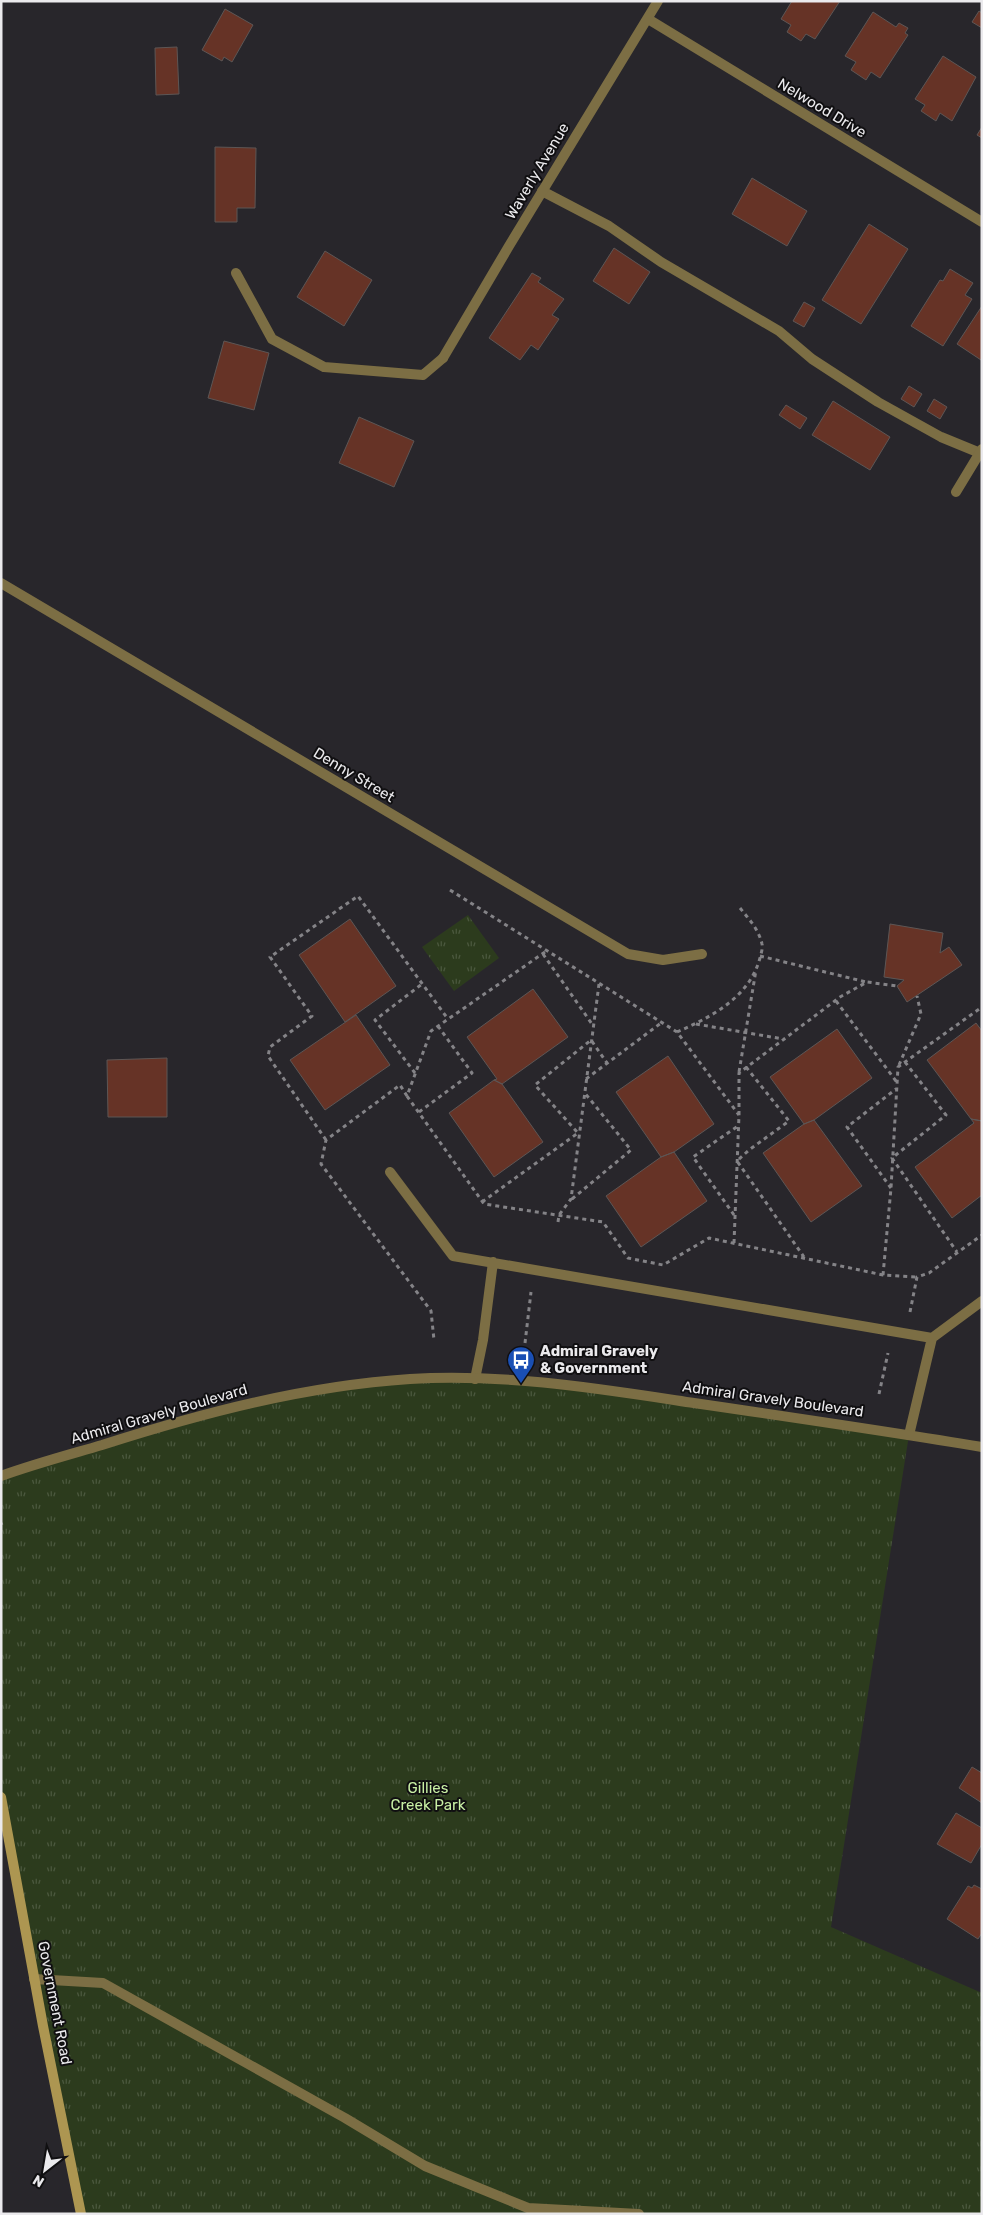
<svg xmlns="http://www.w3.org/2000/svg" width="983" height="2215" viewBox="0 0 983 2215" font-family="Rubik,sans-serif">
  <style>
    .park { fill: url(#park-tufts) }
    .building { fill: #663326; stroke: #5d5655 }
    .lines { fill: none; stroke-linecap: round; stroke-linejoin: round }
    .path { stroke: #848387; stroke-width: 3; stroke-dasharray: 4 4; stroke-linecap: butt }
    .service { stroke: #7c6e44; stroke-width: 10 }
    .minor { stroke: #7c6e44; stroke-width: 10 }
    .tertiary { stroke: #7c6e44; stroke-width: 10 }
    .secondary { stroke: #ad9651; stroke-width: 10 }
    .labels { text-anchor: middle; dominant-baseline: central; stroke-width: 4; stroke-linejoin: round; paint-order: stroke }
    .street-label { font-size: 15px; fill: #ebeaed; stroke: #100f11 }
    .poi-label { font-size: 15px; font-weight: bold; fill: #ebeaed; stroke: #100f11; text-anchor: start }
    .park-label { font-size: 15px; fill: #c8efa4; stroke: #100f11 }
  </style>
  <defs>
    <pattern id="park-tufts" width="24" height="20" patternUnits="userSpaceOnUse" patternTransform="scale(1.25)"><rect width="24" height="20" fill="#2c3b1d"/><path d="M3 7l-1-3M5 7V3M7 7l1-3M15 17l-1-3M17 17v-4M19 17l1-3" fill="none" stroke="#4b583e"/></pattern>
  </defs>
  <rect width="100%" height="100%" fill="#28262b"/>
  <path class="park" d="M468 915 499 958 454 991 422 947Z
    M410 1379 550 1383 909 1435 831 1927 982 1993V2214H81L1 1807V1476L246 1403Z"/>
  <path class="building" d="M792 1H840L815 39 806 34 801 41 787 32 791 25 781 19Z
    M225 9 253 25 232 62 224 57 222 61 202 50Z
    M979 11 982 13V28L972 22Z
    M873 12 896 27 899 23 908 28 905 33 908 35 880 78 871 72 866 80 851 70 856 62 845 56Z
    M177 47 179 94 156 95 155 48Z
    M943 56 976 77 952 121 940 113 936 121 921 111 925 105 915 99Z
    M982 127V138L977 135Z
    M215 147 256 148 255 208H237V222H215Z
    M752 178 807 211 787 246 732 214Z
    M869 224 908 249 861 324 822 300Z
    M614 248 650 272 629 304 593 281Z
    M325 251 372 280 344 326 297 297Z
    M950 269 973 283 965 295 972 299 943 346 911 326 940 280 943 281Z
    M532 273 541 278 538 282 564 299 552 315 559 319 538 350 531 345 520 360 489 338Z
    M804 302 815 308 804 327 793 321Z
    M982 306V359L981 360 957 344Z
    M224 341 269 353 254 410 208 398Z
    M909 386 922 394 914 407 901 399Z
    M934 399 947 407 940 419 927 411Z
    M833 401 890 437 870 470 812 435Z
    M786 405 807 418 800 429 779 415Z
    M359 417 414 441 394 487 339 463Z
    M350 919 396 986 345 1022 299 955Z
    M890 924 943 933 940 953 949 947 962 965 907 1002 897 986 904 980 884 977Z
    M533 989 568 1037 502 1084 494 1080 497 1079 467 1037Z
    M356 1015 390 1065 325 1110 290 1060Z
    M976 1023 982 1031V1121L971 1119 927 1060Z
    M837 1029 872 1078 814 1120 804 1124 770 1077Z
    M668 1056 714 1124 674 1152 661 1157 616 1092Z
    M167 1058V1117H108L107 1060Z
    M494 1080 502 1084 543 1142 494 1177 449 1113Z
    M971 1119 982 1121V1195L952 1218 915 1167 974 1123Z
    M814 1120 862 1186 811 1222 763 1153 804 1124Z
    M674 1152 707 1201 641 1247 606 1196 661 1157Z
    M972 1767 982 1773V1803L959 1788Z
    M956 1813 982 1828V1844L971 1863 937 1844Z
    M974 1885 982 1889V1933L978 1939 947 1919 968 1886 972 1888Z"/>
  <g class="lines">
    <path class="path" d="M450 890 677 1032 739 1115
      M545 952 431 1031 407 1096 484 1204 603 1222 628 1258 663 1265 709 1238 883 1275 917 1277
      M543 954 592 1024
      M760 956 866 982
      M836 1001 896 1081
      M696 1024 783 1039
      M677 1032C711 1017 749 998 760 958 761 954 763 948 762 944 759 930 749 919 740 908
      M905 1062 946 1115 892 1158 957 1252
      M899 1065 921 1014 917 996
      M746 1067 789 1121 749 1150 737 1161 804 1257
      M739 1072 756 970
      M415 1073 375 1020 422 984
      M586 1079 661 1023
      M407 1096 400 1085 326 1140 321 1164 431 1311 434 1340
      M419 1112 472 1073 438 1026
      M326 1140 268 1056 270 1047 312 1016 270 957 358 896 448 1019
      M891 1188 847 1127 896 1089
      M572 1199 631 1150 584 1092
      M482 1202 578 1133 535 1085 591 1040 607 1063
      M734 1215 693 1157 738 1126
      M558 1222 559 1215 571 1199 599 984
      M734 1243 739 1115V1073L840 997 867 982 897 986
      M883 1275 891 1188 898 1067 982 1007
      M910 1312 917 1277 929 1273 982 1235
      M525 1343 531 1292
      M879 1394 888 1353
      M1 1523 2 1525"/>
    <path class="service" d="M542 191 609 226 661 262 779 331 812 359 878 402 941 437 980 453
      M236 273 272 339 324 367 423 375 443 358
      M390 1172 453 1256 932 1338
      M475 1379 483 1340 493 1262
      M909 1435 932 1338 982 1301
      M34 1979 103 1983 345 2118 425 2166 528 2208 639 2214"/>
    <path class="minor" d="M648 19 982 222
      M443 358 509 246 658 1
      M956 492 982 449
      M1 583 628 954 663 960 702 954"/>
    <path class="tertiary" d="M1 1476C34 1464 68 1455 102 1445 202 1413 304 1386 410 1379 505 1373 601 1389 694 1403 790 1417 886 1431 982 1447"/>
    <path class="secondary" d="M1 1797 43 2026 81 2214"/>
  </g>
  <defs>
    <g id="bus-pin" transform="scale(1.4375)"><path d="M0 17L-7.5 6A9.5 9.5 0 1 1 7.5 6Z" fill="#1a4fb4" stroke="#100f11"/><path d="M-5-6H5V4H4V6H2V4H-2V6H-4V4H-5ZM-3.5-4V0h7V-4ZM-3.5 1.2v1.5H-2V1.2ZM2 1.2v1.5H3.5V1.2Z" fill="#fff"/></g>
  </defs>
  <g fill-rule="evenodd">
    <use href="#bus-pin" x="521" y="1360"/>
  </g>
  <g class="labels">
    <g class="street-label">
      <text transform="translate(822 108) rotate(31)">Nelwood Drive</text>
      <text transform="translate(537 171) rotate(-59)">Waverly Avenue</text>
      <text transform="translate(354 775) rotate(31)">Denny Street</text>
      <text transform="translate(773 1399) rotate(8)">Admiral Gravely Boulevard</text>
      <text transform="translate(159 1414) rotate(-16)">Admiral Gravely Boulevard</text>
      <text transform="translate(55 2003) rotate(79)">Government Road</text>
    </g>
    <g class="poi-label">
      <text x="540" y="1351">Admiral Gravely<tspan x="540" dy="17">&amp; Government</tspan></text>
    </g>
    <g class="park-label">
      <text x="428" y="1788">Gillies<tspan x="428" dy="17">Creek Park</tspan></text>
    </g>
  </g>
  <rect width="983" height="2215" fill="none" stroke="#ebeaed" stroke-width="5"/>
  <g transform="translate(45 2170) rotate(211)" stroke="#100f11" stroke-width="4" paint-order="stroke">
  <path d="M0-4L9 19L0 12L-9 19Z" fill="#ebeaed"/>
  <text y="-8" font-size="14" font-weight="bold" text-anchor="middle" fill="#ebeaed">N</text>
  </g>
</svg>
